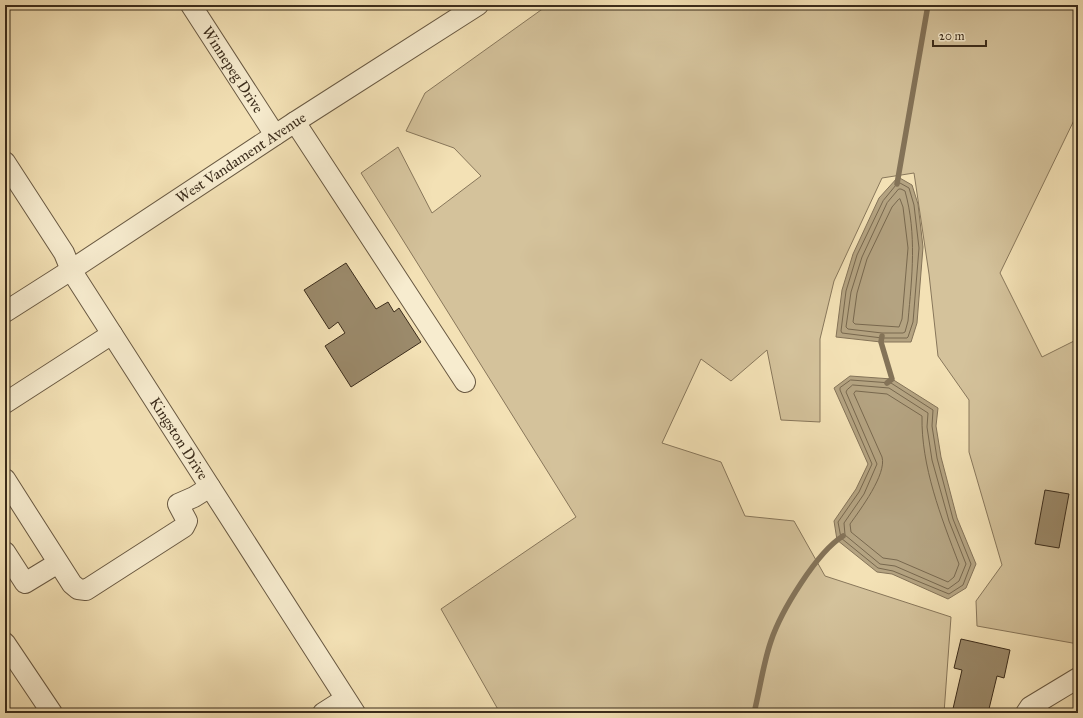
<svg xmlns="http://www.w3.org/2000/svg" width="1083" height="718" viewBox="0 0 1083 718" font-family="'IM FELL Great Primer',serif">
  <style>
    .green { fill: #d4c29b; stroke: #88775b }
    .water { fill: #b4a381; stroke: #847358 }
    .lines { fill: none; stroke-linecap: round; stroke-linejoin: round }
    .shore { stroke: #78684e; stroke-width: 1 }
    .stream { stroke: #847358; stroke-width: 5.5 }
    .building { fill: #9b8a6b; stroke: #3b2c1b }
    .minor-casing { stroke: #695942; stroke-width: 22 }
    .minor { stroke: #f7eccf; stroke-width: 20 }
    .labels { text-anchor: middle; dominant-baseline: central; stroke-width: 3; stroke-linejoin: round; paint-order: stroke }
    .street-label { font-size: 15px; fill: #3b2c1b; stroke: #f7eccf }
  </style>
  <rect width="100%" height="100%" fill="#f3e1b5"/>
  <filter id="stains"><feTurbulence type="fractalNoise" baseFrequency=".005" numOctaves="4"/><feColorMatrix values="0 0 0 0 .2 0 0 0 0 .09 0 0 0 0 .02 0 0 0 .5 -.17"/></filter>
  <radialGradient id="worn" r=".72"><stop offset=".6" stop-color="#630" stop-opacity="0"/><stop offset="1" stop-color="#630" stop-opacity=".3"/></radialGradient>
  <path class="green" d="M548 5H1078V112L1000 273 1042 357 1078 339V644L977 626 976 601 1002 565 969 452V400L938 356 929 274 914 173 882 178 834 281 820 339V422L781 420 767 350 731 381 701 359 662 443 721 462 745 516 794 521 825 576 951 617 944 713H500L441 609 576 517 361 173 398 147 432 213 481 176 454 148 406 131 425 93Z"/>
  <path class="water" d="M898 177 912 185 918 204 923 247 917 323 911 342H881L836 337 842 290 853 254 879 198Z
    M850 376 892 379 938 408 936 426 941 457 957 518 976 564 966 588 948 599 892 574 877 572 837 540 834 521 856 489 868 464 834 388Z"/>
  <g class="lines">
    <path class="shore" d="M898 183H900L909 188 914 205 919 248 913 322 908 337 907 338H882L842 333 841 331 846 291 857 255 883 201Z
      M899 189H901L905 191C917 234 912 277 908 321L905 332 903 333H882L848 329 846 327 851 292 862 257 887 203Z
      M900 199 903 207 908 248 902 319 899 327 855 324 853 322 857 293 867 259 892 207 898 200Z
      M851 380 891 383 933 410 932 426 937 458 953 519 971 564 963 585 949 594 893 571 878 568 841 538 838 522 859 492 872 464 840 390V388Z
      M853 385 889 388 928 413 927 427 932 460 949 521 966 564 959 581 948 589 895 566 880 564 845 535 844 523 864 494 877 464 846 392 847 390Z
      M856 391 887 394 922 416C921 466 941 517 959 564L954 577 948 582 897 560 883 558 851 532 850 524C860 510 887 474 882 457L854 394Z"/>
    <path class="stream" d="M897 184 928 5
      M882 336 881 342 892 379 887 383
      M754 713C760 689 763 664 771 641 781 611 817 552 843 536"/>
  </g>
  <path class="building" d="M346 263 376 309 388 302 394 312 399 308 421 342 351 387 325 346 345 333 338 322 329 329 304 290Z
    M1045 490 1069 494 1059 548 1035 544Z
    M961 639 1010 650 1004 678 997 676 988 713H952L962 670 954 668Z"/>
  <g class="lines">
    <g class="minor-casing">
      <g id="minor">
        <path id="s1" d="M191 5 275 135"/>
        <path d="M295 122 465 382"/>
        <path id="s2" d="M5 162 64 253 71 270 355 713"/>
        <path id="s3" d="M5 312 71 270 295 122 478 5"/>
        <path d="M5 403 112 334"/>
        <path d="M5 479 72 584 78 589 86 590 184 527 187 521 178 504 194 497 210 487"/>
        <path d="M5 552 25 583 58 563"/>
        <path d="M5 643 52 713"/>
        <path d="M323 713 345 699"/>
        <path d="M1026 713 1030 707 1078 678"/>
      </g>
    </g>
    <use href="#minor" class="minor"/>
  </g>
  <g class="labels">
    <g class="street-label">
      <text stroke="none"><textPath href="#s1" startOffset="77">Winnepeg Drive</textPath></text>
      <text stroke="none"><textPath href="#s3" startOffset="282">West Vandament Avenue</textPath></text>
      <text stroke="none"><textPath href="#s2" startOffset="327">Kingston Drive</textPath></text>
    </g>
  </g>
  <rect width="1083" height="718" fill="none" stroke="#f3e1b5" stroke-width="20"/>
  <rect x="6" y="6" width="1071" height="706" fill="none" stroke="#3b2c1b" stroke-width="2"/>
  <rect x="10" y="10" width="1063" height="698" fill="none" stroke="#3b2c1b"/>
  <path d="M933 40v6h53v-6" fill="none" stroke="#3b2c1b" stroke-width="2"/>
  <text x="939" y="40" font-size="12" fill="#3b2c1b" stroke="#f7eccf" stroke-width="3" paint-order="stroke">20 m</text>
  <rect width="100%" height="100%" filter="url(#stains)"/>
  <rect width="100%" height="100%" fill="url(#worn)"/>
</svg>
